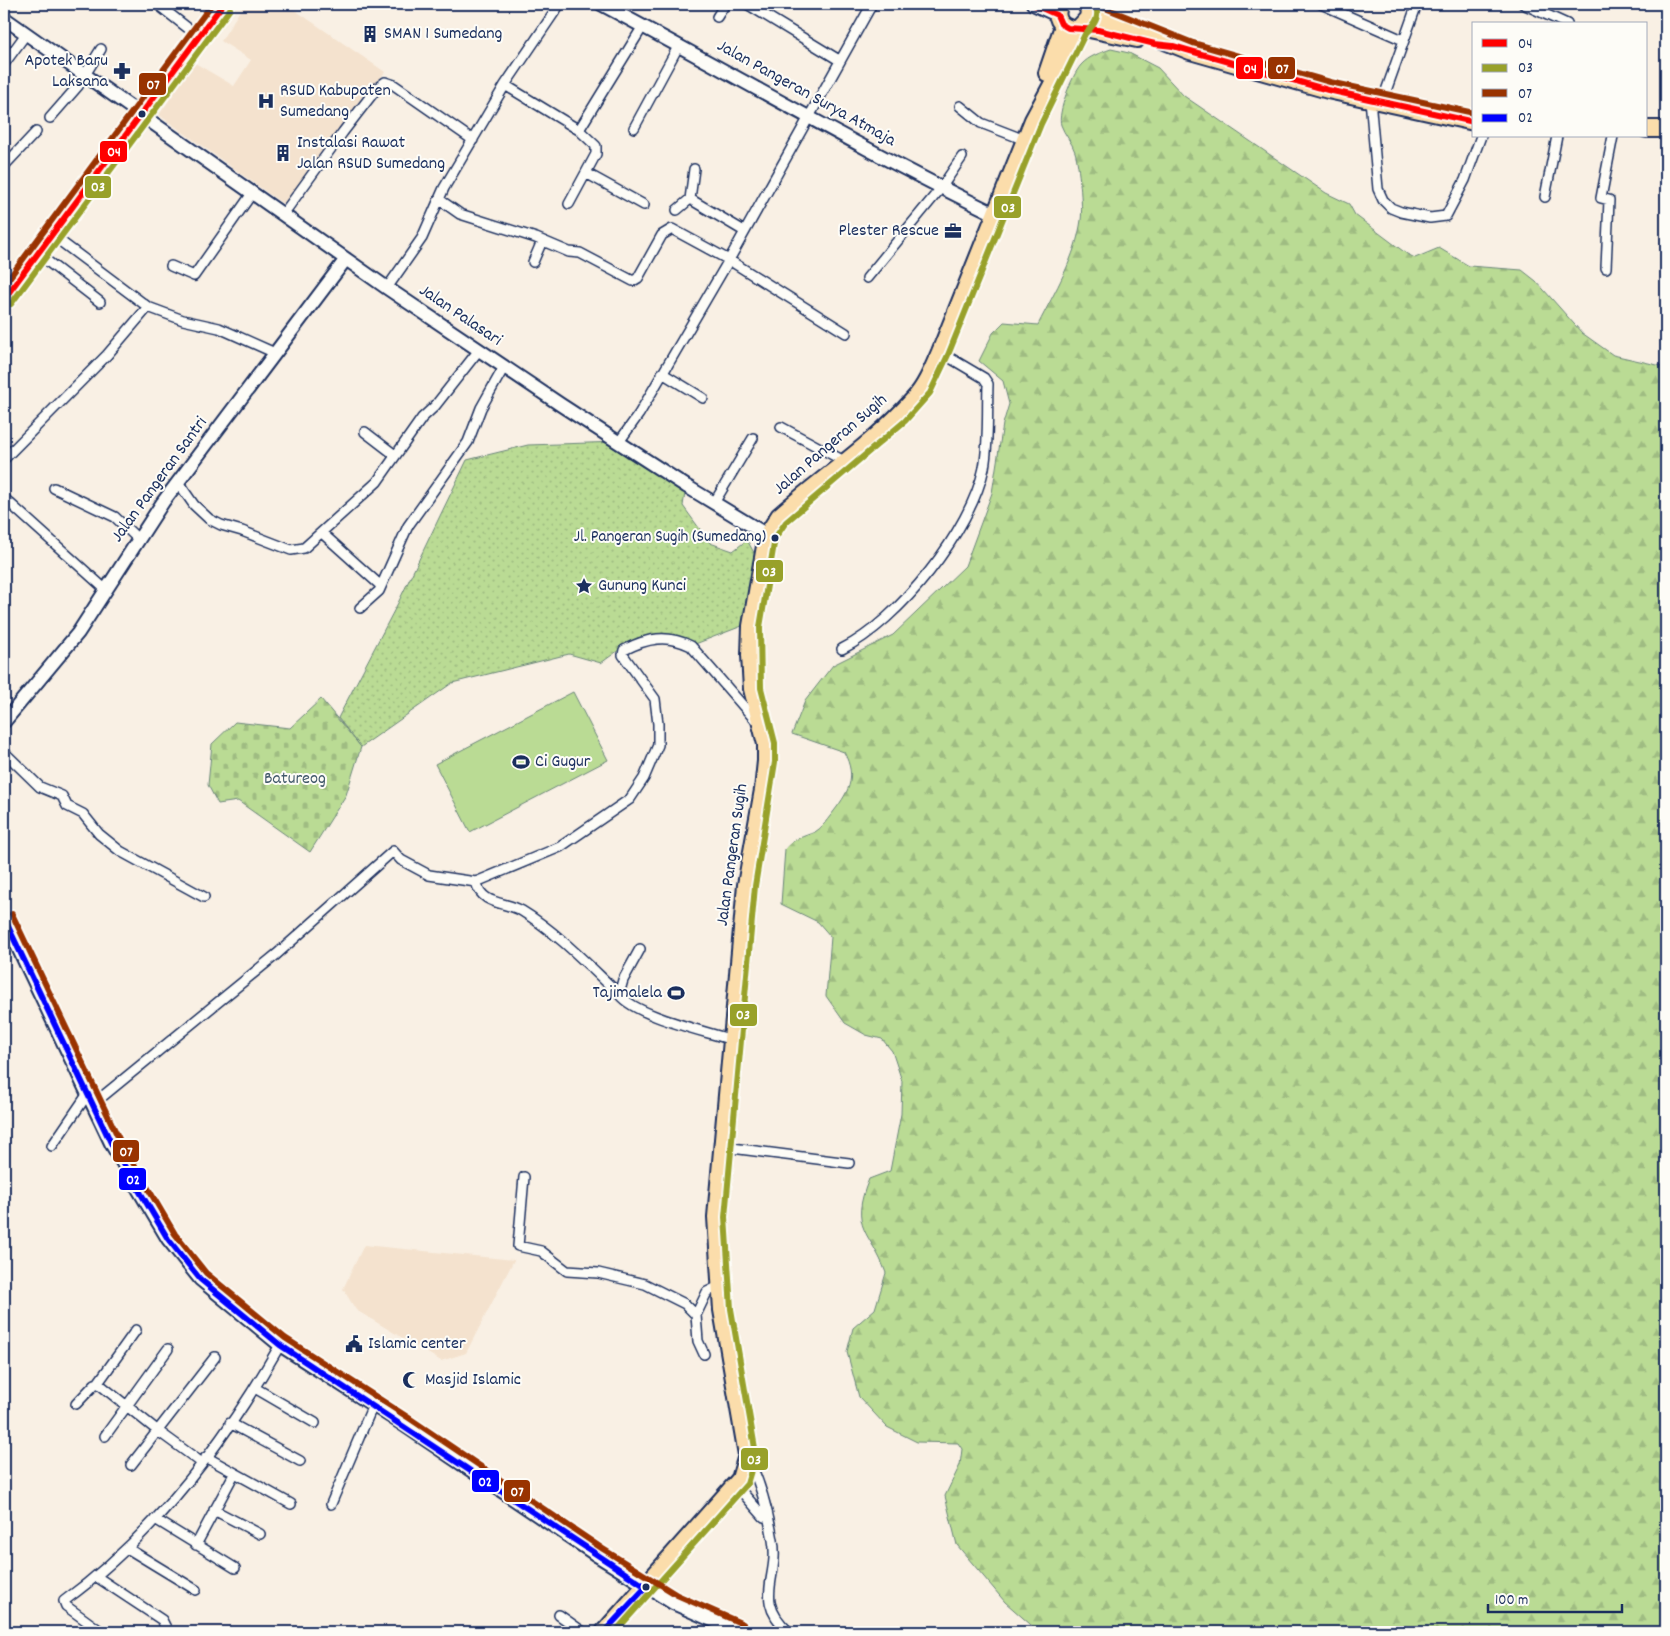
<svg xmlns="http://www.w3.org/2000/svg" width="1670" height="1636" viewBox="0 0 1670 1636" font-family="Dekko,sans-serif">
  <style>
    .built { fill: #f4e2ce }
    .forest { fill: url(#forest-firs); stroke: #6a8579 }
    .cemetery { fill: url(#cemetery-stones); stroke: #6a8579 }
    .park { fill: url(#park-dots); stroke: #6a8579 }
    .pitch { fill: #badb94; stroke: #6a8579 }
    .lines { fill: none; stroke-linecap: round; stroke-linejoin: round }
    .street-casing { stroke: #1b2f5e; stroke-width: 12 }
    .secondary-casing { stroke: #1b2f5e; stroke-width: 16 }
    .highway-casing { stroke: #1b2f5e; stroke-width: 20 }
    .street { stroke: #fdfcf7; stroke-width: 9 }
    .secondary { stroke: #fdfcf7; stroke-width: 12 }
    .highway { stroke: #fbddab; stroke-width: 16 }
    .bus-1-casing { stroke: #fdfcf7; stroke-width: 10 }
    .bus-2-casing { stroke: #fdfcf7; stroke-width: 10 }
    .bus-3-casing { stroke: #fdfcf7; stroke-width: 10 }
    .bus-4-casing { stroke: #fdfcf7; stroke-width: 10 }
    .bus-1 { stroke: #f00; stroke-width: 6 }
    .bus-2 { stroke: #98a12a; stroke-width: 6 }
    .bus-3 { stroke: #930; stroke-width: 6 }
    .bus-4 { stroke: #00f; stroke-width: 6 }
    .bus-dot { fill: #1b2f5e; stroke: #fdfcf7; stroke-width: 2 }
    .labels { text-anchor: middle; dominant-baseline: central; stroke-width: 4; stroke-linejoin: round; paint-order: stroke }
    .bus-label { font-size: 17px; fill: #1b2f5e; stroke: #fdfcf7; text-anchor: end }
    .poi-label { font-size: 18px; fill: #1b2f5e; stroke: #fdfcf7; text-anchor: start }
    .street-label { font-size: 18px; fill: #1b2f5e; stroke: #fdfcf7 }
    .park-label { font-size: 18px; fill: #435a6c; stroke: #fdfcf7 }
    .line-badge { stroke: #fdfcf7; stroke-width: 2 }
    .badge-label { font-size: 14px; text-anchor: middle; font-weight: bold; fill: #fff }
  </style>
  <defs>
    <pattern id="forest-firs" width="22" height="20" patternUnits="userSpaceOnUse" patternTransform="scale(1.25)"><rect width="22" height="20" fill="#badb94"/><path d="M5 1l3.5 6h-7zM16 11l3.5 6h-7z" fill="#9fbc82"/></pattern>
    <pattern id="cemetery-stones" width="16" height="16" patternUnits="userSpaceOnUse" patternTransform="scale(1.25)"><rect width="16" height="16" fill="#badb94"/><path d="M2 7V4a2 2 0 0 1 4 0v3zM10 15v-3a2 2 0 0 1 4 0v3z" fill="#9fbc82"/></pattern>
    <pattern id="park-dots" width="8" height="8" patternUnits="userSpaceOnUse" patternTransform="scale(1.25)"><rect width="8" height="8" fill="#badb94"/><path d="M2 2h.1M6 6h.1" fill="none" stroke="#9fbc82" stroke-width="1.8" stroke-linecap="round"/></pattern>
  </defs>
  <rect width="100%" height="100%" fill="#f9f0e4"/>
  <filter id="ink" filterUnits="userSpaceOnUse"><feTurbulence type="fractalNoise" baseFrequency=".02" numOctaves="2"/><feDisplacementMap in="SourceGraphic" scale="10" xChannelSelector="R" yChannelSelector="G"/><feConvolveMatrix kernelMatrix="1 2 1 2 8 2 1 2 1" color-interpolation-filters="sRGB"/></filter>
  <g filter="url(#ink)">
    <path class="built" d="M244 4H286L385 72 286 206 159 115 195 63 234 86 251 60 221 41Z
      M364 1245 514 1260 466 1353 441 1361 356 1310 343 1289Z"/>
    <path class="forest" d="M1111 49 1129 53 1158 68 1184 96 1326 193 1349 204 1355 215 1407 254 1415 258 1439 248 1469 266 1522 270 1536 281 1582 333 1613 355 1666 367V1632H1039L1005 1602 957 1545 945 1496 960 1465 962 1449 958 1443 917 1442 887 1427 859 1397 847 1352 853 1328 875 1309 886 1273C871 1231 848 1230 869 1179L890 1171 901 1114 902 1081 892 1051 882 1039 866 1035 845 1023 826 996 831 937 818 922 781 904 785 849C794 838 803 837 815 832 822 828 826 821 831 815 848 793 858 779 844 752L792 734 805 701 833 665 893 635 965 566 992 493 1003 424 1009 404 1003 381 979 361 993 333 1004 322 1038 325C1055 291 1076 257 1081 220 1083 206 1079 165 1075 152 1072 142 1064 134 1061 125 1057 113 1072 75 1081 65 1089 56 1100 53 1111 49Z"/>
    <path class="cemetery" d="M321 699 361 747 346 795 310 852 238 801 218 804 208 785 212 744 235 722 290 728Z"/>
    <path class="park" d="M619 442 686 486 683 506 710 543 733 551 747 540 763 569 755 621 690 646 649 641 623 647 601 663 569 654 452 683 361 747 338 718 398 603 467 460 528 445Z"/>
    <path class="pitch" d="M573 692 608 760 470 832 435 764Z"/>
    <g class="lines">
      <g class="street-casing">
        <path id="street" d="M157 4 198 36
          M747 4 839 60
          M1321 4 1403 40
          M1523 4 1567 24
          M717 17 725 4
          M4 64 26 34
          M505 85 579 130 596 146V154L569 204
          M1370 99 1378 189 1383 200 1391 208 1401 212 1430 218 1446 216 1465 180 1481 136
          M1382 102 1417 4
          M960 106 981 123 1025 140
          M50 118 78 86 101 49
          M634 128 679 45
          M579 130 643 26
          M4 166 36 132
          M694 169 690 199 744 231
          M586 173 644 205
          M1545 197 1557 136
          M440 200 460 214 536 238 569 252 580 253 633 281 638 278 662 235 672 229 729 260 846 333
          M677 210 690 199
          M284 213 343 132 377 88 385 82 394 85 473 140
          M38 254 100 302
          M533 262 542 241
          M171 266 194 276 253 192
          M1606 268 1609 200 1601 198 1613 136
          M4 269 17 280
          M867 278 941 188 962 157
          M387 288 422 238 444 188 505 85 560 4
          M148 307 183 320 219 328 275 353
          M662 373 703 398
          M781 427 844 461
          M365 432 395 455
          M619 442 639 414 729 260 872 4
          M4 459 107 355 148 307 52 235
          M178 482 194 505 209 519 221 525 242 531 291 550 304 548 377 482 422 418 435 406 479 350
          M54 488 115 517 138 539
          M4 498 105 589
          M714 503 753 438
          M322 533 381 586
          M360 608 379 591 408 526 468 442 481 408 504 367
          M842 649C899 621 971 530 984 468 989 441 987 411 988 384L984 378 940 352
          M4 752 40 787 62 796 67 806 83 814 99 834 120 851 204 897
          M476 882C482 906 505 901 522 911 558 933 589 966 619 994
          M640 949 623 980 619 994C635 1016 705 1031 732 1040
          M92 1105 277 954 393 851 401 860 429 875 476 882 560 847 630 799 644 778 658 745V724L655 699 623 655 624 650C647 638 667 634 691 646L758 723
          M52 1146 87 1095
          M724 1147 849 1163
          M524 1177 518 1246 541 1251 567 1271 598 1273 645 1284 685 1304 696 1315 707 1292 719 1286
          M696 1315 698 1341 704 1354
          M98 1383 136 1330
          M255 1388 315 1423
          M76 1404 95 1384 98 1383 158 1431 202 1463
          M230 1423 300 1461
          M105 1436 168 1349
          M747 1456C760 1481 768 1512 773 1540 780 1578 752 1599 789 1632
          M206 1457 291 1504
          M131 1465 215 1357
          M731 1489 742 1492 764 1517
          M331 1504 373 1405
          M214 1510 260 1534
          M155 1519 235 1568
          M196 1545 234 1474
          M127 1548 196 1590
          M97 1577 162 1620 168 1632
          M559 1615 583 1632
          M99 1630 66 1606 64 1601C155 1535 225 1442 280 1345"/>
      </g>
      <g class="secondary-casing">
        <path id="secondary" d="M601 4C733 74 861 149 995 214
          M1033 4 1057 15
          M4 18 387 288 561 405 686 486 767 535
          M4 299 223 4
          M4 722 78 633 163 502 346 259
          M4 918 112 1145 168 1239 200 1279 280 1345 404 1425 598 1556 673 1603 739 1632"/>
      </g>
      <g class="highway-casing">
        <path id="highway" d="M1060 4C1054 16 1059 27 1073 29
          M1089 11 1190 51 1328 90 1474 122
          M1080 27 1137 39
          M1047 73 1063 26
          M1646 129H1666
          M604 1632 740 1479 747 1455 722 1310 716 1217 746 885 763 790 766 761V744L752 689 750 655 751 626 767 535 779 516C823 477 875 443 914 399 926 386 933 368 940 352L1033 120 1055 79 1078 29 1088 18 1089 11 1086 4"/>
      </g>
      <use href="#street" class="street"/>
      <use href="#secondary" class="secondary"/>
      <use href="#highway" class="highway"/>
      <g class="bus-1-casing">
        <path id="bus-1" d="M1033 4 1057 15 1061 24 1068 28 1098 30 1155 44 1173 46 1328 90 1474 122
          M4 299 223 4"/>
      </g>
      <g class="bus-2-casing">
        <path id="bus-2" d="M11 304 230 9
          M615 1632 747 1484 756 1454 731 1309 725 1217 755 886 775 762V743L761 688 760 627 775 538 786 522 905 421 930 393 948 355 1041 124 1085 34C1094 25 1101 17 1095 4"/>
      </g>
      <g class="bus-3-casing">
        <path id="bus-3" d="M1095 4 1193 43 1330 82 1474 113
          M4 285 212 4
          M12 914 120 1141 175 1234 206 1273 285 1338 409 1418 603 1549 677 1595 743 1624"/>
      </g>
      <g class="bus-4-casing">
        <path id="bus-4" d="M4 918 112 1145 168 1239 200 1279 280 1345 646 1587 604 1632"/>
      </g>
      <use href="#bus-1" class="bus-1"/>
      <use href="#bus-2" class="bus-2"/>
      <use href="#bus-3" class="bus-3"/>
      <use href="#bus-4" class="bus-4"/>
    </g>
  </g>
  <defs>
    <g id="building-bare" transform="scale(1.35)"><path d="M-4-6H4V6H1V3H-1V6H-4ZM-2.5-4.3h1.7v1.8h-1.7ZM.8-4.3h1.7v1.8H.8ZM-2.5-1h1.7V.8h-1.7ZM.8-1h1.7V.8H.8Z" fill="#1b2f5e" stroke="#fdfcf7" stroke-width="2.5" paint-order="stroke"/></g>
    <g id="pharmacy-bare" transform="scale(1.35)"><path d="M-2-6h4v4h4v4h-4v4h-4v-4h-4v-4h4Z" fill="#1b2f5e" stroke="#fdfcf7" stroke-width="2.5" paint-order="stroke"/></g>
    <g id="hospital-bare" transform="scale(1.35)"><path d="M-5-5h3v3.5h4V-5h3V5h-3V1.5h-4V5h-3Z" fill="#1b2f5e" stroke="#fdfcf7" stroke-width="2.5" paint-order="stroke"/></g>
    <g id="office-bare" transform="scale(1.35)"><path d="M-6-3h4V-5.5h4V-3h4V5H-6ZM-1-4.5V-3h2v-1.5ZM-6 0V1H6V0Z" fill="#1b2f5e" stroke="#fdfcf7" stroke-width="2.5" paint-order="stroke"/></g>
    <g id="sight-bare" transform="scale(1.35)"><path d="M0-6L1.8-2.2L6-1.7L2.9 1.2L3.7 5.4L0 3.3L-3.7 5.4L-2.9 1.2L-6-1.7L-1.8-2.2Z" fill="#1b2f5e" stroke="#fdfcf7" stroke-width="2.5" paint-order="stroke"/></g>
    <g id="stadium-bare" transform="scale(1.35)"><path d="M0-5a6.5 5 0 1 0 0 10a6.5 5 0 1 0 0-10ZM-3.5-1.8h7v3.6h-7Z" fill="#1b2f5e" stroke="#fdfcf7" stroke-width="2.5" paint-order="stroke"/></g>
    <g id="civic-bare" transform="scale(1.35)"><path d="M-.6-6.5H3V-4.5H.6V-3L4-1V1h2V6H-6V1h2V-1L-.6-3ZM-1.2 2.5V6h2.4V2.5Z" fill="#1b2f5e" stroke="#fdfcf7" stroke-width="2.5" paint-order="stroke"/></g>
    <g id="mosque-bare" transform="scale(1.35)"><path d="M3.5-4.9A6 6 0 1 0 3.5 4.9A5 5 0 1 1 3.5-4.9Z" fill="#1b2f5e" stroke="#fdfcf7" stroke-width="2.5" paint-order="stroke"/></g>
  </defs>
  <g fill-rule="evenodd">
    <use href="#building-bare" x="370" y="34"/>
    <use href="#pharmacy-bare" x="122" y="71"/>
    <use href="#hospital-bare" x="266" y="101"/>
    <use href="#building-bare" x="283" y="153"/>
    <use href="#office-bare" x="953" y="231"/>
    <use href="#sight-bare" x="584" y="586"/>
    <use href="#stadium-bare" x="521" y="762"/>
    <use href="#stadium-bare" x="676" y="993"/>
    <use href="#civic-bare" x="354" y="1344"/>
    <use href="#mosque-bare" x="411" y="1380"/>
  </g>
  <g class="bus-dot">
    <circle cx="142" cy="114" r="4.5"/>
    <circle cx="775" cy="538" r="4.5"/>
    <circle cx="646" cy="1587" r="4.5"/>
  </g>
  <g class="labels">
    <g class="bus-label">
      <text x="766" y="538">Jl. Pangeran Sugih (Sumedang)</text>
    </g>
    <g class="poi-label">
      <text x="384" y="34">SMAN 1 Sumedang</text>
      <text x="108" y="61" text-anchor="end">Apotek Baru<tspan x="108" dy="21">Laksana</tspan></text>
      <text x="280" y="91">RSUD Kabupaten<tspan x="280" dy="21">Sumedang</tspan></text>
      <text x="297" y="143">Instalasi Rawat<tspan x="297" dy="21">Jalan RSUD Sumedang</tspan></text>
      <text x="939" y="231" text-anchor="end">Plester Rescue</text>
      <text x="598" y="586">Gunung Kunci</text>
      <text x="535" y="762">Ci Gugur</text>
      <text x="662" y="993" text-anchor="end">Tajimalela</text>
      <text x="368" y="1344">Islamic center</text>
      <text x="425" y="1380">Masjid Islamic</text>
    </g>
    <g class="street-label">
      <text transform="translate(806 94) rotate(29)">Jalan Pangeran Surya Atmaja</text>
      <text transform="translate(460 316) rotate(34)">Jalan Palasari</text>
      <text transform="translate(831 445) rotate(-41)">Jalan Pangeran Sugih</text>
      <text transform="translate(160 480) rotate(-54)">Jalan Pangeran Santri</text>
      <text transform="translate(733 855) rotate(-82)">Jalan Pangeran Sugih</text>
    </g>
    <g class="park-label">
      <text x="295" y="779">Batureog</text>
    </g>
  </g>
  <g class="line-badge">
    <rect x="1235" y="56" width="29" height="24" rx="5" fill="#f00"/>
    <rect x="1267" y="56" width="29" height="24" rx="5" fill="#930"/>
    <rect x="138" y="72" width="29" height="24" rx="5" fill="#930"/>
    <rect x="99" y="140" width="29" height="23" rx="5" fill="#f00"/>
    <rect x="84" y="175" width="28" height="24" rx="5" fill="#98a12a"/>
    <rect x="993" y="195" width="29" height="24" rx="5" fill="#98a12a"/>
    <rect x="755" y="559" width="29" height="24" rx="5" fill="#98a12a"/>
    <rect x="729" y="1003" width="29" height="24" rx="5" fill="#98a12a"/>
    <rect x="112" y="1139" width="28" height="24" rx="5" fill="#930"/>
    <rect x="118" y="1167" width="29" height="24" rx="5" fill="#00f"/>
    <rect x="740" y="1447" width="29" height="24" rx="5" fill="#98a12a"/>
    <rect x="471" y="1469" width="29" height="24" rx="5" fill="#00f"/>
    <rect x="503" y="1479" width="28" height="24" rx="5" fill="#930"/>
  </g>
  <g class="badge-label">
    <text x="1250" y="73">04</text>
    <text x="1282" y="73">07</text>
    <text x="153" y="89">07</text>
    <text x="114" y="156">04</text>
    <text x="98" y="191">03</text>
    <text x="1008" y="212">03</text>
    <text x="769" y="576">03</text>
    <text x="743" y="1019">03</text>
    <text x="126" y="1156">07</text>
    <text x="133" y="1184">02</text>
    <text x="754" y="1464">03</text>
    <text x="485" y="1486">02</text>
    <text x="517" y="1496">07</text>
  </g>
  <rect width="1670" height="1636" fill="none" stroke="#fdfcf7" stroke-width="20"/>
  <rect x="10" y="10" width="1650" height="1616" fill="none" stroke="#1b2f5e" stroke-width="2" filter="url(#ink)"/>
  <rect x="1472" y="22" width="175" height="115" fill="#fdfcf7" stroke="#a3aaba"/>
  <rect x="1482" y="39" width="25" height="8" fill="#ff0000" stroke="#a3aaba"/>
  <text x="1518" y="48" font-size="15" fill="#1b2f5e">04</text>
  <rect x="1482" y="64" width="25" height="8" fill="#98a12a" stroke="#a3aaba"/>
  <text x="1518" y="72" font-size="15" fill="#1b2f5e">03</text>
  <rect x="1482" y="89" width="25" height="8" fill="#993300" stroke="#a3aaba"/>
  <text x="1518" y="98" font-size="15" fill="#1b2f5e">07</text>
  <rect x="1482" y="114" width="25" height="8" fill="#0000ff" stroke="#a3aaba"/>
  <text x="1518" y="122" font-size="15" fill="#1b2f5e">02</text>
  <path d="M1488 1604v8h134v-8" fill="none" stroke="#1b2f5e" stroke-width="2.5"/>
  <text x="1495" y="1604" font-size="15" fill="#1b2f5e" stroke="#fdfcf7" stroke-width="4" paint-order="stroke">100 m</text>
</svg>
